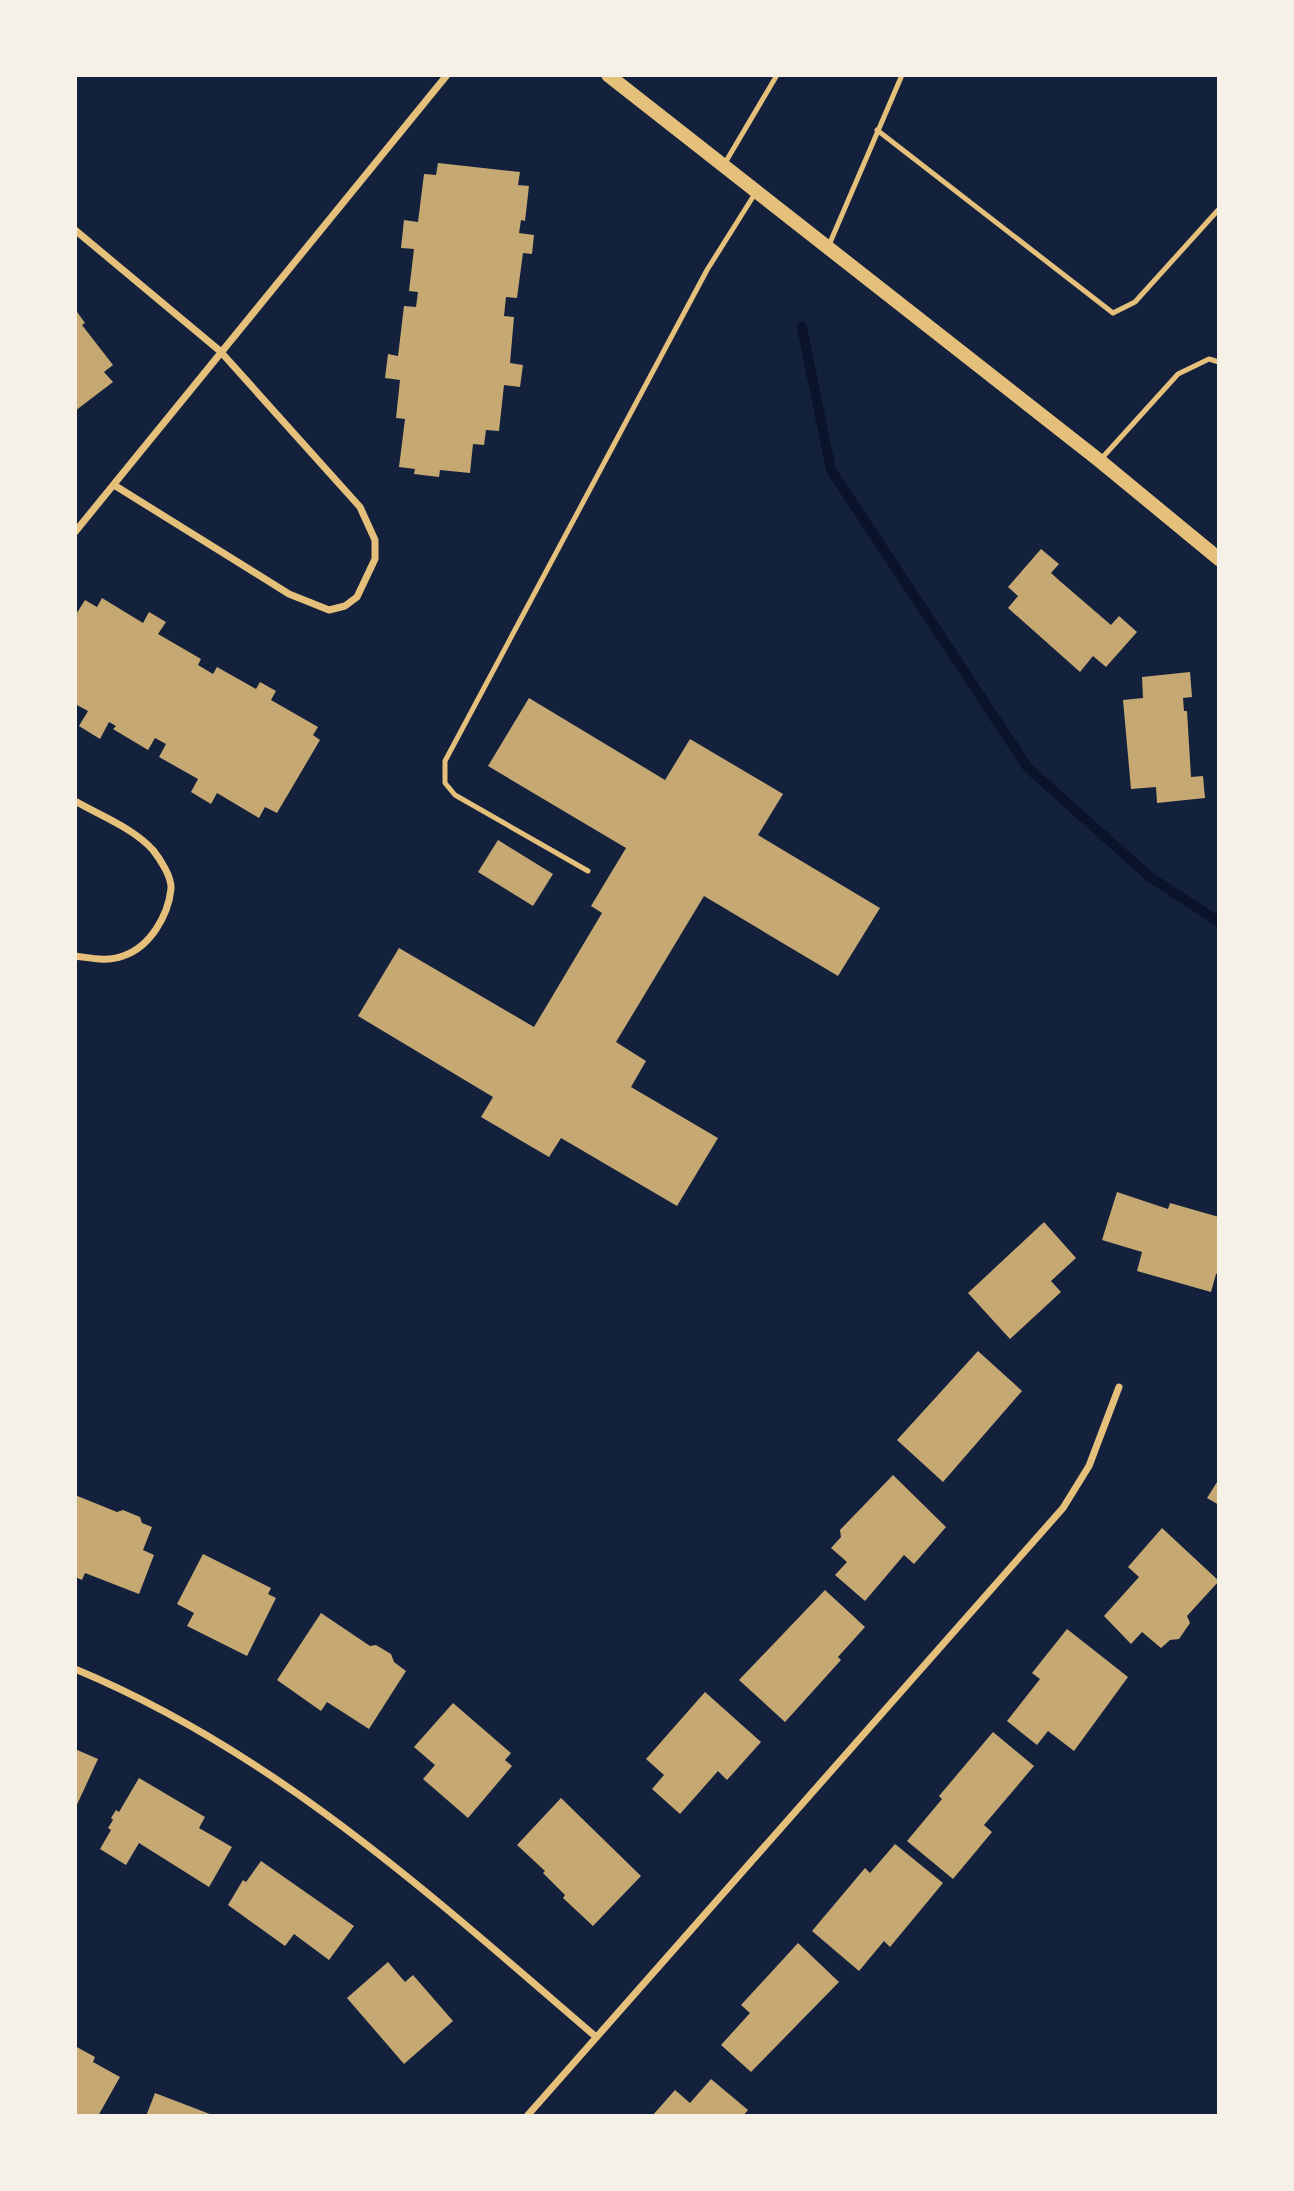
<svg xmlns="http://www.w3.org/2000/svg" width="1294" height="2191" viewBox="0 0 1294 2191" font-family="'Open Sans',sans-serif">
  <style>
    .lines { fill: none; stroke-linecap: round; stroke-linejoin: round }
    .stream { stroke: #0b132b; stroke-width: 10 }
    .building { fill: #c6a872 }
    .service { stroke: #e5c07b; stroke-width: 5 }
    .minor { stroke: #e5c07b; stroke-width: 7 }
    .secondary { stroke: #e5c07b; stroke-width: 14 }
  </style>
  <rect width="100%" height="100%" fill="#14213d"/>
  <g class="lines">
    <path class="stream" d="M802 327 831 470 1028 768 1150 877 1219 922"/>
  </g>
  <path class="building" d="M438 163 520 172 518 185 529 186 525 221 521 220 519 233 534 235 532 254 523 253 517 298 506 297 504 316 514 317 510 363 523 365 520 387 504 385 499 431 486 430 484 445 473 444 470 473 440 470 439 477 414 474 415 469 399 467 405 419 396 418 400 380 385 378 388 354 398 356 404 306 416 307 418 292 409 291 414 249 401 248 404 220 418 222 424 174 436 175Z
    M75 309 85 323 82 325 113 365 104 372 113 382 75 411Z
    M1041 549 1059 564 1051 573 1061 582 1111 625 1119 616 1137 632 1106 667 1093 656 1080 672 1008 608 1018 596 1008 587Z
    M102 598 143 623 149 612 166 622 158 634 201 659 198 665 213 674 217 667 256 689 260 682 276 691 271 700 318 727 313 735 320 740 277 813 265 807 259 818 217 793 211 804 191 792 198 779 159 757 166 744 155 738 148 750 113 729 116 726 109 722 100 739 79 726 88 711 75 704V616L85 600 97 607Z
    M1190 672 1192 697 1183 698 1184 711H1187L1191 777 1203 776 1205 798 1157 803 1156 787 1131 789 1123 700 1143 698 1142 677Z
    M529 698 665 780 690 739 783 794 758 835 880 908 838 976 704 896 616 1042 646 1061 631 1087 718 1138 677 1206 561 1138 549 1157 481 1117 493 1097 358 1016 399 948 534 1027 602 913 591 906 626 848 488 766Z
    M498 840 553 874 533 906 478 872Z
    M1117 1192 1168 1209 1170 1203 1219 1217V1274H1216L1211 1292 1137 1271 1142 1252 1102 1240Z
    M1044 1222 1076 1258 1051 1281 1061 1292 1010 1339 968 1293Z
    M978 1351 1022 1391 943 1482 897 1440Z
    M893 1475 946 1527 914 1564 904 1555 865 1601 835 1575 847 1562 831 1548 841 1537 840 1530Z
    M1219 1479V1505L1207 1498Z
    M75 1495 117 1512 123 1510 140 1517 142 1523 152 1527 143 1550 154 1555 139 1594 85 1573 82 1580 75 1577Z
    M1162 1528 1219 1581 1187 1616 1190 1623 1179 1639 1170 1640 1161 1648 1142 1632 1131 1644 1104 1616 1139 1577 1128 1567Z
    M203 1554 271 1588 268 1594 276 1598 247 1656 187 1626 194 1613 177 1604Z
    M825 1590 865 1627 838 1657 841 1660 785 1722 739 1680Z
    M321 1613 370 1646 376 1645 391 1654 394 1662 406 1671 369 1729 327 1702 321 1711 277 1680Z
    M1067 1629 1128 1677 1074 1751 1048 1731 1037 1745 1007 1721 1040 1679 1032 1673Z
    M705 1692 761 1742 727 1780 718 1771 680 1814 652 1789 664 1775 646 1759Z
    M453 1703 511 1753 505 1760 512 1766 468 1818 423 1779 435 1765 414 1747Z
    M993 1732 1034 1766 984 1825 992 1832 953 1879 907 1841 942 1799 939 1796Z
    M75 1749 98 1759 75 1809Z
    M139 1778 205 1817 199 1828 232 1847 209 1887 139 1843 126 1865 100 1849 111 1830 108 1828 113 1820 111 1818 116 1810 119 1812Z
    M561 1798 641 1876 593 1926 563 1898 565 1895 543 1873 545 1871 517 1845Z
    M895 1844 943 1883 890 1947 884 1941 859 1971 812 1931 865 1868 870 1873Z
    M261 1861 354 1926 329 1960 294 1934 285 1946 228 1905 243 1880 246 1882Z
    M798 1943 839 1982 751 2072 721 2045 750 2013 741 2005Z
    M388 1962 405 1982 413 1975 453 2021 404 2064 347 1998Z
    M75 2046 95 2057 93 2062 120 2077 98 2116H75Z
    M711 2079 748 2110 743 2116H652L675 2090 690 2103Z
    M155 2093 215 2116H146Z"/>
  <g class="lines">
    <path class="service" d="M877 130 1113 313 1135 302 1219 209
      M725 163 777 75
      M829 245 902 75
      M1102 458 1178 374 1209 359 1219 362
      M588 871 455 795 445 783V761L707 270 756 192"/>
    <path class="minor" d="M75 230 220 351 360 507 375 540V559L357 597 345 606 329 610 289 594 114 485
      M75 532 447 75
      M75 801C101 816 133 828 153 850 160 859 172 877 171 889 168 916 150 947 123 956 107 962 91 958 75 956
      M75 1669C275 1752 433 1897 595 2036
      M527 2116 1063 1508 1089 1466 1119 1387"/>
    <path class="secondary" d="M608 75 1100 461 1219 559"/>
  </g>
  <rect width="1294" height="2191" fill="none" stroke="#f6f1e7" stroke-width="154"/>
</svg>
